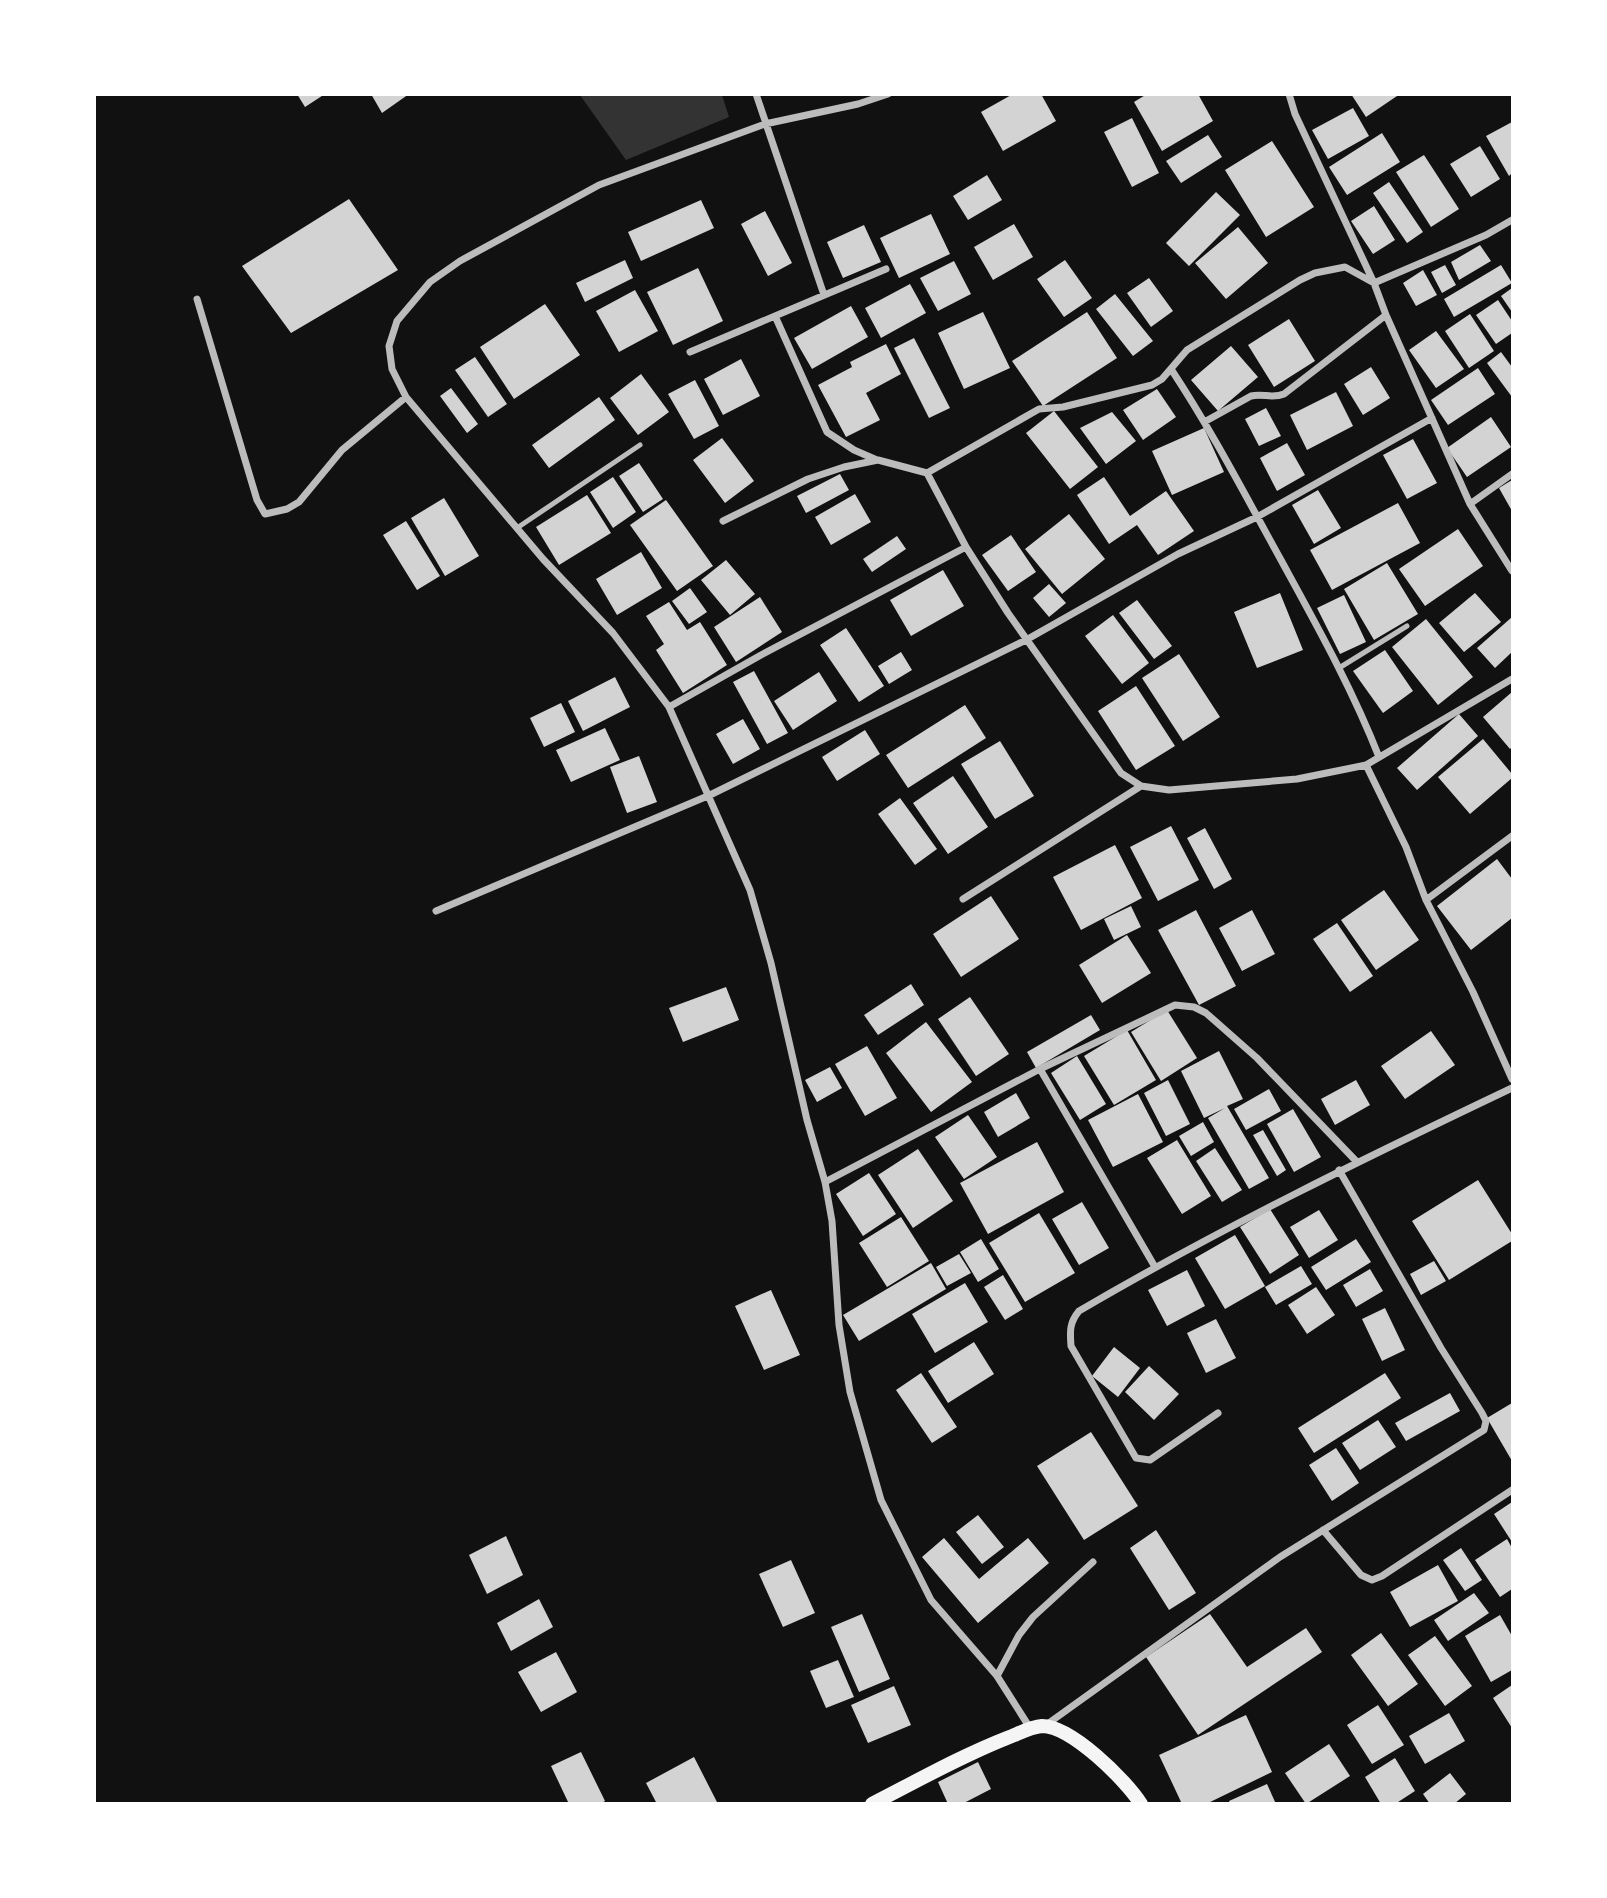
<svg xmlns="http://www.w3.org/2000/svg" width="1607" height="1898" viewBox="0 0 1607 1898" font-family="Poppins,sans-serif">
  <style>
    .water { fill: #333 }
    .building { fill: #d3d3d3 }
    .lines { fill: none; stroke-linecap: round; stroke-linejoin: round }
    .service { stroke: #bcbcbc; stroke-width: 5 }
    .minor { stroke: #bcbcbc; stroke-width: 7 }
    .secondary { stroke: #f5f5f5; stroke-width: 14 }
  </style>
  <rect width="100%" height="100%" fill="#111"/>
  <path class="water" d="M580 95H722L729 117 626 160Z"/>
  <path class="building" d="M297 94H325L305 107Z
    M371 94H409L382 113Z
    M1013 94H1041L1056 121 1003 151 981 112Z
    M1147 94H1198L1213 121 1162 151 1134 102Z
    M1351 94H1400L1366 117Z
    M1353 108 1369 136 1328 159 1312 130Z
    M1132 118 1159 173 1132 187 1104 132Z
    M1512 122V173L1509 176 1486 136Z
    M1382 133 1400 162 1347 195 1329 167Z
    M1208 135 1222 157 1181 183 1166 161Z
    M1272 141 1314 207 1266 237 1225 170Z
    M1480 146 1500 179 1471 197 1450 164Z
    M1424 155 1459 209 1431 227 1396 172Z
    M987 175 1002 200 968 220 953 196Z
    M1389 182 1423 232 1407 243 1373 193Z
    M1216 192 1240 215 1189 266 1166 243Z
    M349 199 398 270 291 333 242 266Z
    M701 200 714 228 641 261 628 232Z
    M1374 206 1395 240 1373 254 1351 221Z
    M765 211 792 263 768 276 741 224Z
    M931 214 950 254 899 278 880 238Z
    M1014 224 1033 257 993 280 974 247Z
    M864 225 881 262 843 278 827 242Z
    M1238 227 1268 263 1226 299 1195 263Z
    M1480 245 1491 261 1459 280 1451 262Z
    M625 260 633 278 585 302 576 283Z
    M1065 260 1092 298 1064 317 1037 279Z
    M954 261 971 294 938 311 920 278Z
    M1445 265 1456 285 1442 293 1431 272Z
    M1501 265 1512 283 1454 317 1444 299Z
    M698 268 723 321 673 345 647 292Z
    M1423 270 1437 295 1416 306 1403 283Z
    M1149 278 1173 311 1151 327 1127 293Z
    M910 284 926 313 881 338 865 308Z
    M1512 288V312L1501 296Z
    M635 290 658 331 619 352 596 311Z
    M1115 294 1153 341 1133 356 1096 309Z
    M1498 300 1512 321V333L1496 344 1476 315Z
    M545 304 580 355 514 399 480 347Z
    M851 306 868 337 812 369 794 338Z
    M983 312 1010 368 964 389 938 333Z
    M1087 312 1117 358 1043 406 1012 361Z
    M1470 314 1494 351 1469 368 1445 331Z
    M1289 319 1315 361 1274 387 1248 345Z
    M1436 331 1464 369 1436 388 1409 350Z
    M914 338 950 408 929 418 894 348Z
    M886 344 901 374 866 393 880 420 846 437 818 385 852 367 850 362Z
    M1231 346 1258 377 1218 411 1191 380Z
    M1501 352 1512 367V397L1487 363Z
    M475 357 507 404 488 417 455 370Z
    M741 359 760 396 723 415 704 379Z
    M1371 367 1390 398 1363 415 1344 384Z
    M1478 368 1495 394 1448 425 1431 400Z
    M641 374 669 412 638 435 610 398Z
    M695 380 719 426 694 439 668 394Z
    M451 388 478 424 467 433 440 396Z
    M1157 389 1176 417 1143 440 1123 410Z
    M1336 392 1353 426 1307 450 1290 415Z
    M599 397 615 420 549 468 532 445Z
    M1266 408 1281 436 1259 446 1245 419Z
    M1054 411 1098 467 1070 489 1026 433Z
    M1112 412 1136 441 1106 464 1080 428Z
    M1491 417 1511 447 1467 477 1447 448Z
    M1204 428 1224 472 1172 495 1152 451Z
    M722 438 754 481 725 503 693 460Z
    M1413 439 1437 483 1407 499 1383 455Z
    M1287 443 1305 475 1277 491 1260 458Z
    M639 463 663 499 643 512 619 476Z
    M840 474 849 490 806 513 797 496Z
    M613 477 636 512 613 528 590 492Z
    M1104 477 1130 516 1166 491 1194 531 1158 555 1137 525 1109 544 1077 495Z
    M1512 480V511L1499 488Z
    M1318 490 1341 528 1314 544 1292 505Z
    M855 494 871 522 831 545 815 517Z
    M587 495 611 533 559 565 536 527Z
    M444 498 479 556 445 576 411 518Z
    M666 500 713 566 677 591 630 525Z
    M1398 503 1420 543 1332 590 1310 550Z
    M1069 514 1105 559 1062 594 1025 549Z
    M406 521 440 576 417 590 383 535Z
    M1458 529 1483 566 1425 606 1399 569Z
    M1011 535 1036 572 1008 591 982 555Z
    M897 536 906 549 872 572 863 559Z
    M641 552 662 588 617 615 596 579Z
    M726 560 755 594 730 615 701 580Z
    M1387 563 1418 614 1374 640 1344 589Z
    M943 570 964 606 911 636 890 600Z
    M1049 584 1066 603 1049 617 1033 598Z
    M690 588 707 612 689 624 672 601Z
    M1280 593 1303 650 1257 668 1234 612Z
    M1475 593 1501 622 1464 652 1439 623Z
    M1344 595 1366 642 1340 654 1317 608Z
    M760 597 782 632 736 662 714 627Z
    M1137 600 1172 646 1154 659 1119 613Z
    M669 602 687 630 700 622 727 665 683 693 656 650 664 644 646 616Z
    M1113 615 1149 663 1122 684 1085 636Z
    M1512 617V652L1495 668 1477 648Z
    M1426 619 1473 677 1438 705 1392 647Z
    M846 628 884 686 859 702 820 645Z
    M1385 650 1413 691 1383 713 1353 671Z
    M901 652 912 670 889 684 878 666Z
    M1179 654 1220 717 1183 741 1142 678Z
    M754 671 788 733 767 744 733 682Z
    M819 672 837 701 793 730 774 701Z
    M615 677 630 707 583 731 568 701Z
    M1136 686 1175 746 1136 770 1098 711Z
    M1512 692V747L1510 749 1483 717Z
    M561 703 575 732 544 747 530 718Z
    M965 705 986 738 908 788 886 755Z
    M1459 714 1478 736 1417 790 1397 768Z
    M743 719 760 749 733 764 716 734Z
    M605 728 620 760 571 782 556 750Z
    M865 730 880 754 837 781 822 757Z
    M1483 739 1512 774V778L1470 814 1438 777Z
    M1000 741 1034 796 995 819 961 764Z
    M639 756 657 802 627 813 610 767Z
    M953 776 988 827 948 854 913 803Z
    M900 798 937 849 915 865 878 814Z
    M1171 826 1199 880 1158 901 1130 847Z
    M1205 828 1232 879 1214 889 1187 838Z
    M1115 845 1142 898 1081 930 1053 877Z
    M1497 859 1512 879V918L1471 950 1437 906Z
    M1384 890 1419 940 1376 970 1341 920Z
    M991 896 1019 939 961 977 933 934Z
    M1131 906 1141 927 1114 940 1104 919Z
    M1196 910 1236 986 1199 1005 1158 930Z
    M1252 910 1275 954 1242 971 1219 928Z
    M1337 923 1373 976 1350 992 1313 939Z
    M1127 935 1151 973 1102 1003 1079 965Z
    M911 984 924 1005 878 1035 864 1015Z
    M726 987 739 1020 683 1042 669 1008Z
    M970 997 1009 1054 976 1076 938 1019Z
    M1167 1010 1197 1058 1161 1081 1131 1032Z
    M1091 1015 1100 1030 1036 1068 1027 1052Z
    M926 1022 972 1082 931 1112 886 1053Z
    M1127 1030 1156 1080 1114 1105 1084 1056Z
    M1431 1031 1455 1065 1405 1099 1381 1066Z
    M867 1046 897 1098 865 1116 835 1064Z
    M1219 1051 1243 1099 1227 1106 1269 1178 1249 1189 1208 1118 1225 1108 1204 1118 1181 1071Z
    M1077 1056 1106 1104 1080 1120 1051 1073Z
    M830 1067 842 1088 817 1102 805 1080Z
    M1168 1080 1190 1124 1166 1136 1144 1093Z
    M1356 1080 1370 1105 1335 1125 1321 1099Z
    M1269 1089 1281 1111 1246 1130 1234 1109Z
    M1016 1093 1030 1118 998 1137 984 1112Z
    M1138 1094 1163 1142 1113 1167 1088 1120Z
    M1293 1109 1321 1157 1294 1172 1267 1124Z
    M968 1115 997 1157 964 1179 935 1137Z
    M1203 1122 1214 1142 1191 1156 1179 1136Z
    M1263 1130 1286 1170 1277 1176 1253 1135Z
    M1177 1140 1211 1196 1182 1214 1147 1158Z
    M1037 1142 1064 1192 988 1234 960 1183Z
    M1215 1148 1242 1190 1222 1202 1196 1161Z
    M918 1149 953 1201 913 1228 878 1175Z
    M869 1173 896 1214 863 1236 836 1194Z
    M1478 1180 1512 1234V1241L1449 1280 1412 1221Z
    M1082 1202 1109 1248 1079 1265 1052 1219Z
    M1270 1209 1299 1255 1270 1274 1240 1227Z
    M1319 1210 1338 1240 1309 1258 1290 1227Z
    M1039 1213 1075 1273 1025 1302 989 1243Z
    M901 1217 929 1261 887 1287 859 1243Z
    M1235 1235 1265 1286 1225 1309 1195 1258Z
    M981 1239 999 1269 978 1282 960 1252Z
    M1356 1239 1371 1262 1326 1290 1311 1267Z
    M959 1254 971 1273 947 1286 936 1267Z
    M1434 1261 1446 1281 1421 1295 1410 1274Z
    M931 1263 946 1289 859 1341 843 1315Z
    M1301 1266 1312 1284 1276 1305 1265 1287Z
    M1370 1269 1383 1291 1356 1307 1343 1285Z
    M1187 1270 1205 1306 1167 1326 1148 1290Z
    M1003 1275 1023 1309 1005 1320 984 1287Z
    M965 1283 988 1322 935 1353 912 1314Z
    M1316 1287 1335 1315 1307 1334 1288 1305Z
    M771 1290 800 1355 764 1370 735 1306Z
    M1385 1308 1405 1350 1382 1361 1362 1319Z
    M1216 1319 1236 1358 1206 1373 1187 1333Z
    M974 1342 994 1374 948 1403 928 1371Z
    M1114 1347 1140 1368 1118 1397 1092 1376Z
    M1149 1366 1179 1394 1154 1420 1125 1392Z
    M921 1373 957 1427 932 1443 896 1390Z
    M1385 1373 1401 1398 1314 1453 1298 1428Z
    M1450 1393 1460 1411 1406 1441 1395 1423Z
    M1512 1403V1461L1487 1418Z
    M1378 1420 1396 1447 1360 1470 1342 1443Z
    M1091 1432 1138 1506 1084 1540 1037 1466Z
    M1336 1448 1359 1483 1332 1501 1309 1465Z
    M1512 1502V1542L1494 1514Z
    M978 1515 1004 1547 982 1564 956 1532Z
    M1156 1530 1196 1593 1169 1610 1130 1548Z
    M506 1536 523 1575 487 1594 469 1555Z
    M944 1538 979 1579 1028 1538 1049 1563 978 1623 922 1557Z
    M1507 1539 1512 1548V1589L1500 1597 1475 1560Z
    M1461 1548 1482 1580 1465 1591 1443 1560Z
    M791 1560 815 1613 783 1627 759 1574Z
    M1438 1565 1458 1601 1410 1627 1390 1592Z
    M1474 1593 1489 1613 1448 1641 1434 1620Z
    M539 1599 553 1627 511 1651 497 1623Z
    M862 1614 890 1679 859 1692 831 1627Z
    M1210 1614 1247 1667 1306 1628 1322 1652 1198 1735 1146 1657Z
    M1500 1615 1512 1636V1670L1491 1682 1465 1636Z
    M1381 1633 1418 1684 1388 1706 1351 1655Z
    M1435 1636 1472 1686 1445 1706 1408 1655Z
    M556 1652 577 1692 541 1712 518 1672Z
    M838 1660 854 1697 826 1708 810 1671Z
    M1512 1685V1728L1493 1698Z
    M894 1686 911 1725 868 1743 851 1705Z
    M1378 1705 1404 1745 1372 1764 1347 1725Z
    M1449 1713 1465 1741 1425 1764 1409 1736Z
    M1246 1715 1272 1772 1206 1804H1182L1159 1755Z
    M1329 1744 1350 1776 1306 1804 1285 1773Z
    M581 1752 605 1801 600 1804H569L551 1766Z
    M694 1757 718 1804H657L646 1783Z
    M1395 1758 1415 1791 1395 1804H1381L1365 1777Z
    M978 1762 991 1789 962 1804H948L938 1782Z
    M1450 1773 1466 1794 1454 1804H1430L1423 1794Z
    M1267 1784 1276 1804H1230L1229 1801Z"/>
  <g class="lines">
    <path class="service" d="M517 528 640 445
      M1339 668 1407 626"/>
    <path class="minor" d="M756 94 824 295
      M888 94 858 104 765 124 599 185 460 261 430 282 397 321 389 346 392 369 406 397 543 559 613 633 669 707 750 890 771 963 807 1120 825 1182 832 1221 839 1325 850 1392 881 1500 931 1600 997 1676 1030 1728
      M1289 94 1295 114 1374 283 1386 315 1470 504 1512 571
      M197 299 257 500 265 514 287 509 299 502 342 450 406 397
      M775 316 827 432 854 450 877 460
      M690 352 886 269
      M1171 369C1212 431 1245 495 1281 560 1316 624 1352 688 1379 757
      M1206 421 1251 396C1263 393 1272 399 1284 394L1386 315
      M927 473 966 547 1008 613 1121 773 1141 786 1169 790 1297 779 1366 765 1406 847 1426 900 1473 992 1512 1079
      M1470 504 1512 474
      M723 521 808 479 844 467 878 460 927 473 1039 409 1063 407 1152 385 1162 379 1187 350 1300 280 1315 273 1345 267 1374 283 1486 235 1512 220
      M669 707 761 655 966 547
      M1366 765 1512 679
      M963 899 1141 786
      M1426 900 1512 836
      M436 911 710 795 1026 640 1178 554 1257 517 1432 418
      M1040 1069 1155 1267
      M825 1182 1040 1069 1175 1005 1194 1007 1206 1013 1257 1058 1357 1162
      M1218 1413 1150 1460 1136 1458 1071 1346C1070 1332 1069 1323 1079 1311 1219 1229 1365 1158 1512 1088
      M1323 1530 1361 1575 1372 1580 1382 1576 1512 1490
      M997 1676 1019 1635 1033 1617 1093 1562
      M1046 1725 1280 1557 1484 1430 1486 1421 1482 1413 1441 1348 1339 1170"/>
    <path class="secondary" d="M872 1804C917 1781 961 1756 1007 1738 1018 1734 1030 1727 1042 1726 1071 1726 1126 1780 1141 1804"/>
  </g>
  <rect width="1607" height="1898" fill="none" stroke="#ffffff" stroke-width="192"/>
</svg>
